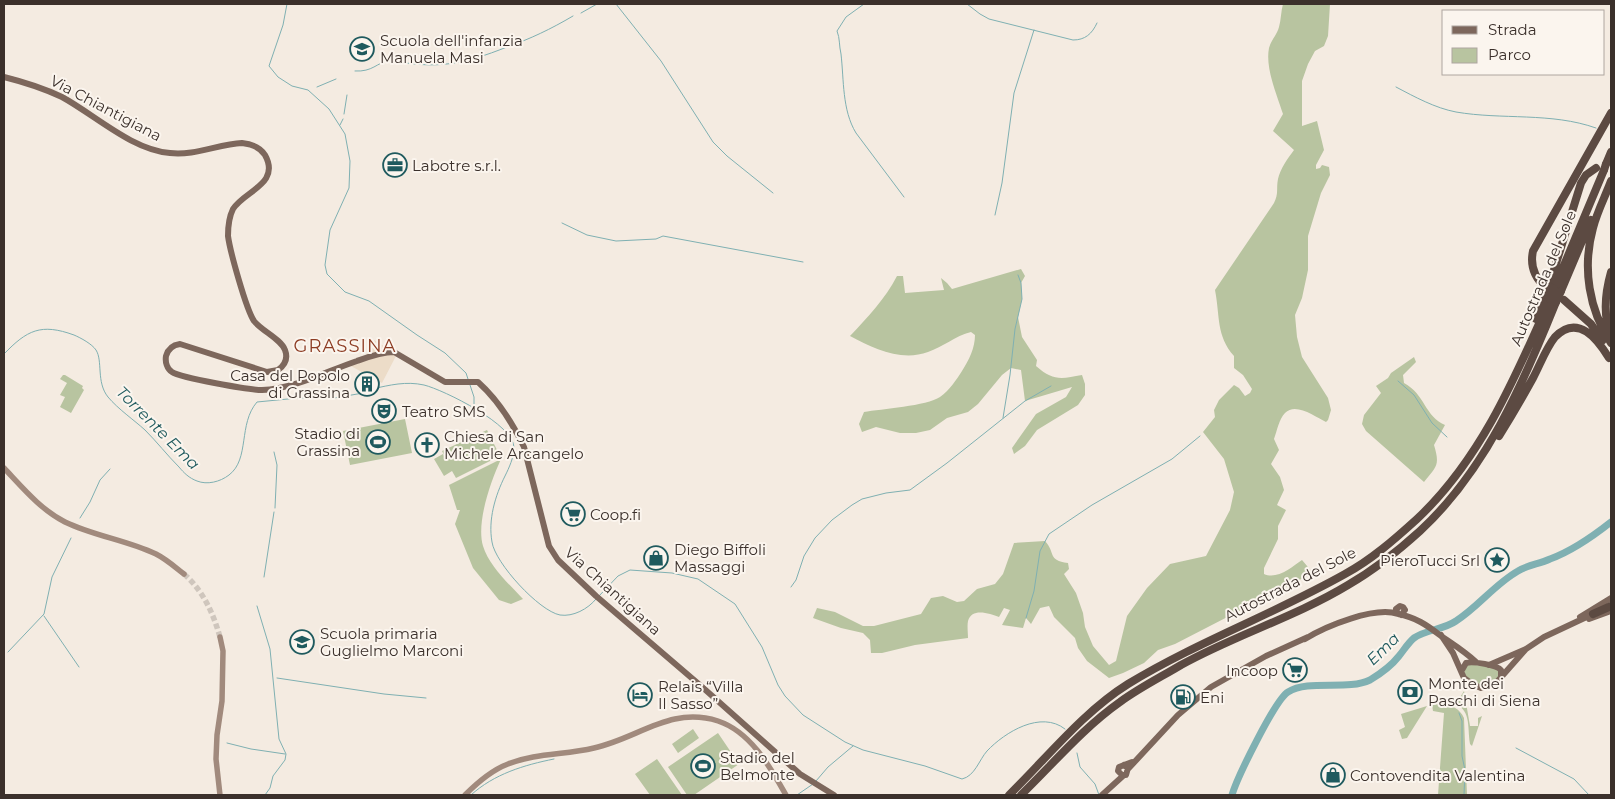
<svg xmlns="http://www.w3.org/2000/svg" width="1615" height="799" viewBox="0 0 1615 799" font-family="Montserrat,sans-serif">
  <style>
    .green { fill: #b8c4a0 }
    .plaza { fill: #ecdcc8 }
    .lines { fill: none; stroke-linecap: round; stroke-linejoin: round }
    .stream { stroke: #7fb0b2; stroke-width: 1 }
    .river { stroke: #7fb0b2; stroke-width: 7 }
    .secondary-tunnel { stroke: #cfc6bd; stroke-width: 5.5; stroke-dasharray: 5.5 3; stroke-linecap: butt }
    .secondary { stroke: #a18a7d; stroke-width: 5.5 }
    .primary { stroke: #7d675c; stroke-width: 6 }
    .highway { stroke: #5c4a42; stroke-width: 8 }
    .highway-bridge { stroke: #5c4a42; stroke-width: 8 }
    .labels { text-anchor: middle; dominant-baseline: central; stroke-width: 4; stroke-linejoin: round; paint-order: stroke }
    .poi-label { font-size: 15px; fill: #3b302b; stroke: #fbf5ee; text-anchor: start }
    .street-label { font-size: 15px; fill: #3b302b; stroke: #fbf5ee }
    .water-label { font-size: 16px; font-style: italic; fill: #1f5a5e; stroke: #fbf5ee }
    .quarter-label { font-size: 18px; letter-spacing: 1px; fill: #8c3b22; stroke: #fbf5ee }
  </style>
  <rect width="100%" height="100%" fill="#f4ebe1"/>
  <path class="green" d="M1283 4H1330L1328 36 1324 46 1315 51 1308 64 1302 81V126L1317 121 1324 150 1316 165V169L1320 168 1322 165 1329 167 1330 175 1321 193 1308 236V270L1302 298 1295 315 1297 337 1302 357 1328 398 1331 410 1328 420 1326 422C1315 417 1296 402 1285 413 1279 419 1277 431 1274 439L1279 450 1271 464 1280 477 1284 490 1277 505 1286 510 1278 526V539L1264 568V574C1277 580 1292 567 1302 560L1313 573 1175 644 1158 650 1144 663 1123 673 1109 678 1087 661 1078 648 1075 638 1054 617 1049 606 1040 608 1031 624 1026 618 1023 628 1002 625 1010 610 1004 608 999 617C990 614 972 607 968 621 967 626 968 633 968 638L915 645 882 653H871L870 640 863 633 841 628 813 618 817 608 835 612 863 626H874L921 614 931 598 943 596 957 602 964 601 977 589 995 584 1003 574 1014 543 1045 541C1056 553 1047 560 1068 563L1069 569 1064 574 1076 593 1083 613 1085 627 1093 646 1109 665 1116 661 1127 616 1147 588 1170 564 1206 556 1230 510 1234 492 1224 459 1203 432 1215 417 1214 410 1219 400 1234 385 1239 388 1245 396 1250 393 1252 389 1243 375 1234 368V356C1216 336 1220 315 1215 290L1274 203C1279 193 1276 189 1278 179 1280 169 1288 158 1294 150L1273 131 1283 114C1277 95 1265 68 1269 48 1271 40 1277 35 1279 27 1281 20 1281 11 1283 4Z
    M1021 269 1025 276 1021 283 1022 299 1018 317 1022 337 1037 360 1036 366C1053 381 1061 379 1082 375L1085 384V395L1078 405 1037 430 1025 446 1014 454 1012 448 1036 414 1066 397 1072 387 1025 401 1021 370 1011 368 1002 375 978 404 968 412 947 418 930 430 916 433H900L876 427 862 432 859 424 864 412C881 409 927 406 940 397 950 390 956 380 962 371 969 360 975 348 975 335L971 332C955 336 943 347 928 352 901 362 873 348 850 336 868 317 885 299 897 276H903L905 293 944 290 941 278 947 283 952 289Z
    M1414 357 1416 362 1403 375 1404 383C1425 394 1425 417 1445 425L1434 445C1440 465 1437 466 1424 482L1366 431 1362 424 1364 415 1381 393 1376 386 1388 378 1391 373Z
    M63 375H65L83 386 82 388 84 390 71 413 60 407 65 397 60 395 67 383 60 379Z
    M405 419 412 453 350 465 343 431Z
    M487 430 500 456 456 478 452 471 444 476 434 459 443 454 447 461 442 451Z
    M501 459C491 481 476 522 483 546 489 566 509 584 523 599L511 604 499 600 473 568 455 524 460 510H457L449 485Z
    M1466 664 1494 667 1499 670 1500 676 1493 683 1478 685 1466 677 1464 670Z
    M1464 691 1470 726H1478V718L1482 716 1472 746 1470 744C1467 724 1472 710 1451 701L1459 699Z
    M1442 703C1452 705 1460 709 1464 718L1467 795H1438L1444 713 1433 711 1432 705Z
    M1427 706 1407 738 1402 739 1399 730 1405 727 1401 714Z
    M693 729 699 738 678 753 672 744Z
    M718 733 739 764 694 795H687L668 767Z
    M657 759 682 795H650L635 774Z"/>
  <path class="plaza" d="M374 340 397 354 382 383 349 365 365 357Z"/>
  <g class="lines">
    <path class="stream" d="M287 4 283 25 269 66 278 77 292 86 308 90 329 109 345 134 350 161 349 188 330 230 325 265 327 274 345 292 369 301 417 335 445 353 466 373 468 379
      M616 4 661 61 713 142 727 156 773 193
      M864 4 846 17 837 31C840 38 839 46 841 54 844 80 842 110 856 133L904 197
      M967 4 980 14 989 19 1073 40C1085 40 1092 34 1097 23
      M581 13 597 4
      M355 71C373 72 376 63 390 60 437 70 464 64 507 47 530 39 551 29 573 16
      M317 87 336 79
      M1396 87C1415 97 1435 108 1456 112 1502 120 1551 112 1596 128
      M344 114 347 95
      M340 125 343 119
      M995 215 1002 183 1014 93 1034 30
      M562 223 587 235 616 241 656 239 663 236 803 262
      M4 354C27 330 41 323 74 335 81 338 92 344 96 350 103 361 96 382 108 397 118 409 134 420 145 430 157 442 167 455 179 467 184 473 189 478 197 481 207 485 220 482 229 475 250 459 238 424 257 402L298 398H334L369 392 372 389C390 385 406 381 424 385 444 390 515 425 514 448 514 457 509 468 505 476 495 496 488 520 492 542 495 563 539 611 560 615 573 617 588 609 596 599
      M1398 381 1414 395 1432 423 1447 437
      M470 385 474 397V408
      M1003 418 1010 375 1015 329 1022 299 1021 283 1018 275
      M274 452 277 465 275 508
      M80 518 90 502 100 480 110 469
      M264 577 274 512
      M791 587 796 580 804 556 815 538 832 520 852 505 862 499 886 493 910 490 947 463 1025 401 1051 386
      M599 596 618 576 630 570 672 573 698 579 735 604 762 647 778 685 785 696 803 715 845 742 863 750 925 766 962 779C975 776 979 760 987 751 1005 732 1041 710 1065 729
      M257 606 270 649 279 739 286 754 285 760 273 776 270 788 265 795
      M44 616 79 667
      M1026 618 1034 591 1040 551 1049 534 1092 505 1172 459 1200 436
      M8 652 44 614 52 577 71 538
      M277 678 384 694 426 698
      M1459 713 1462 721V756L1465 770 1464 795
      M227 743 251 749 285 754
      M1516 748 1574 779 1589 795
      M1077 753 1080 767 1095 784 1099 795
      M816 781 828 767 853 746
      M471 795C494 774 524 765 554 759
      M797 795 813 784"/>
    <path class="river" d="M1232 795C1237 778 1275 700 1288 692 1309 679 1347 691 1370 680 1380 674 1392 665 1399 656 1404 650 1408 643 1414 638 1427 629 1443 630 1456 621 1478 607 1495 584 1518 571 1528 565 1539 564 1550 559 1572 551 1592 537 1611 522"/>
    <path class="secondary-tunnel" d="M184 574C204 592 213 613 220 637"/>
    <path class="secondary" d="M4 468C22 487 41 510 65 522 94 536 126 540 156 554 166 559 175 567 184 574
      M220 637 223 651 222 701 217 735 216 759 220 795
      M465 795C477 783 492 770 508 764 536 753 565 755 594 748 639 738 670 706 718 721 751 732 770 767 786 795"/>
    <path class="primary" d="M4 77C24 82 43 88 62 97 95 115 132 150 170 153 194 156 219 144 242 143 251 144 260 147 265 155 281 184 244 191 233 209 229 217 228 227 228 236 230 251 246 309 254 321 262 331 281 339 285 350 288 358 285 365 278 370L267 372 180 344C173 345 168 349 166 356 165 362 167 369 172 372 181 378 250 390 262 390 294 389 327 371 357 361 368 357 381 352 394 352L445 382H478C497 399 513 424 524 447L549 546 558 560 596 596 701 686 800 774 834 795
      M1401 615 1405 610 1403 607 1400 606 1396 609 1398 614C1415 617 1427 625 1441 636 1454 645 1464 651 1476 662
      M1580 617 1611 598
      M1589 619 1611 611
      M1441 635 1453 653 1464 678 1472 684 1481 688 1496 683 1526 649
      M1305 639C1326 626 1375 606 1398 614
      M1489 665 1526 649 1544 637 1593 614
      M1462 670 1466 663C1473 661 1497 665 1501 670V677
      M1124 765 1128 768 1126 775H1122L1118 771 1119 767 1132 762
      M1128 769 1178 715 1211 687 1266 656 1308 637
      M1102 795 1124 775"/>
    <path class="highway" d="M1606 164 1611 152
      M1611 181C1605 197 1597 212 1593 228 1582 268 1589 310 1611 343
      M1611 272C1605 293 1603 316 1611 337
      M1549 286 1581 183 1586 175 1596 168
      M1545 287C1534 277 1530 265 1533 251L1611 113
      M1554 289 1604 170
      M1561 291 1591 220
      M1564 300 1591 324 1602 341
      M1536 319 1546 295
      M1499 436C1511 417 1522 398 1533 378 1540 365 1546 348 1555 337 1578 313 1598 340 1609 358
      M1593 614 1611 606
      M1009 795C1046 759 1083 712 1128 684 1197 642 1274 614 1345 574 1371 560 1395 539 1417 519 1481 459 1515 378 1550 299
      M1021 795C1053 764 1083 728 1120 702 1139 688 1161 677 1181 665 1235 635 1295 617 1348 585 1374 570 1398 551 1420 531 1486 470 1523 384 1556 302"/>
    <path class="highway-bridge" d="M1604 170 1606 164
      M1546 295 1549 286
      M1550 299 1554 289
      M1556 302 1561 291"/>
  </g>
  <defs>
    <g id="school-ring" transform="scale(1.25)"><circle r="9.5" fill="#fbf5ee" stroke="#1f5a5e" stroke-width="1.5"/><path d="M0-5L7-2L0 1L-7-2ZM-4 1L0 2.5L4 1V4Q0 6-4 4Z" fill="#1f5a5e"/></g>
    <g id="office-ring" transform="scale(1.25)"><circle r="9.5" fill="#fbf5ee" stroke="#1f5a5e" stroke-width="1.5"/><path d="M-6-3h4V-5.5h4V-3h4V5H-6ZM-1-4.5V-3h2v-1.5ZM-6 0V1H6V0Z" fill="#1f5a5e"/></g>
    <g id="building-ring" transform="scale(1.25)"><circle r="9.5" fill="#fbf5ee" stroke="#1f5a5e" stroke-width="1.5"/><path d="M-4-6H4V6H1V3H-1V6H-4ZM-2.5-4.3h1.7v1.8h-1.7ZM.8-4.3h1.7v1.8H.8ZM-2.5-1h1.7V.8h-1.7ZM.8-1h1.7V.8H.8Z" fill="#1f5a5e"/></g>
    <g id="theatre-ring" transform="scale(1.25)"><circle r="9.5" fill="#fbf5ee" stroke="#1f5a5e" stroke-width="1.5"/><path d="M-5-5.5Q0-4 5-5.5V0Q5 5 0 6Q-5 5-5 0ZM-3.3-2.5H-1v1.5H-3.3ZM1-2.5H3.3v1.5H1ZM-2.8 1Q0 5.5 2.8 1Z" fill="#1f5a5e"/></g>
    <g id="stadium-ring" transform="scale(1.25)"><circle r="9.5" fill="#fbf5ee" stroke="#1f5a5e" stroke-width="1.5"/><path d="M0-5a6.5 5 0 1 0 0 10a6.5 5 0 1 0 0-10ZM-3.5-1.8h7v3.6h-7Z" fill="#1f5a5e"/></g>
    <g id="church-ring" transform="scale(1.25)"><circle r="9.5" fill="#fbf5ee" stroke="#1f5a5e" stroke-width="1.5"/><path d="M-1.2-6h2.4v3.5h3.3v2.4h-3.3V6h-2.4V-.1h-3.3v-2.4h3.3Z" fill="#1f5a5e"/></g>
    <g id="supermarket-ring" transform="scale(1.25)"><circle r="9.5" fill="#fbf5ee" stroke="#1f5a5e" stroke-width="1.5"/><path d="M-6-5.5h2.5l.6 2H6L4.5 2H-2.5L-4.4-4H-6ZM-1.5 3.2a1.3 1.3 0 1 0 .1 0ZM3 3.2a1.3 1.3 0 1 0 .1 0Z" fill="#1f5a5e"/></g>
    <g id="shop-ring" transform="scale(1.25)"><circle r="9.5" fill="#fbf5ee" stroke="#1f5a5e" stroke-width="1.5"/><path d="M-5-2.5h2.3a2.7 3.5 0 0 1 5.4 0H5L5.5 6h-11ZM-1.5-2.5h3a1.5 2.3 0 0 0-3 0Z" fill="#1f5a5e"/></g>
    <g id="sight-ring" transform="scale(1.25)"><circle r="9.5" fill="#fbf5ee" stroke="#1f5a5e" stroke-width="1.5"/><path d="M0-6L1.8-2.2L6-1.7L2.9 1.2L3.7 5.4L0 3.3L-3.7 5.4L-2.9 1.2L-6-1.7L-1.8-2.2Z" fill="#1f5a5e"/></g>
    <g id="bank-ring" transform="scale(1.25)"><circle r="9.5" fill="#fbf5ee" stroke="#1f5a5e" stroke-width="1.5"/><path d="M-6-4H6V4H-6ZM0-2.3a2.3 2.3 0 1 0 0 4.6a2.3 2.3 0 1 0 0-4.6Z" fill="#1f5a5e"/></g>
    <g id="hotel-ring" transform="scale(1.25)"><circle r="9.5" fill="#fbf5ee" stroke="#1f5a5e" stroke-width="1.5"/><path d="M-6-4.5h1.5V1H6V5H4.5V3h-9V5H-6ZM-4 0a1.8 1.8 0 1 1 3.6 0ZM.5 0V-2.5h3Q6-2.5 6 0Z" fill="#1f5a5e"/></g>
    <g id="fuel-ring" transform="scale(1.25)"><circle r="9.5" fill="#fbf5ee" stroke="#1f5a5e" stroke-width="1.5"/><path d="M-5.5-6h7V0h2V4h1.3V-2.5L3-4.5l.8-.8L6-3V5H2.5V1h-1V6h-7ZM-4.2-4.7v3.2H.2V-4.7Z" fill="#1f5a5e"/></g>
  </defs>
  <g fill-rule="evenodd">
    <use href="#school-ring" x="362" y="49"/>
    <use href="#office-ring" x="395" y="165"/>
    <use href="#building-ring" x="367" y="384"/>
    <use href="#theatre-ring" x="384" y="411"/>
    <use href="#stadium-ring" x="378" y="442"/>
    <use href="#church-ring" x="427" y="445"/>
    <use href="#supermarket-ring" x="573" y="514"/>
    <use href="#shop-ring" x="656" y="558"/>
    <use href="#sight-ring" x="1497" y="560"/>
    <use href="#school-ring" x="302" y="642"/>
    <use href="#supermarket-ring" x="1295" y="670"/>
    <use href="#bank-ring" x="1410" y="692"/>
    <use href="#hotel-ring" x="640" y="695"/>
    <use href="#fuel-ring" x="1183" y="697"/>
    <use href="#stadium-ring" x="703" y="766"/>
    <use href="#shop-ring" x="1333" y="775"/>
  </g>
  <g class="labels">
    <g class="poi-label">
      <text x="380" y="40">Scuola dell'infanzia<tspan x="380" dy="17">Manuela Masi</tspan></text>
      <text x="412" y="165">Labotre s.r.l.</text>
      <text x="350" y="375" text-anchor="end">Casa del Popolo<tspan x="350" dy="17">di Grassina</tspan></text>
      <text x="402" y="411">Teatro SMS</text>
      <text x="360" y="433" text-anchor="end">Stadio di<tspan x="360" dy="17">Grassina</tspan></text>
      <text x="444" y="436">Chiesa di San<tspan x="444" dy="17">Michele Arcangelo</tspan></text>
      <text x="590" y="514">Coop.fi</text>
      <text x="674" y="549">Diego Biffoli<tspan x="674" dy="17">Massaggi</tspan></text>
      <text x="1480" y="560" text-anchor="end">PieroTucci Srl</text>
      <text x="320" y="633">Scuola primaria<tspan x="320" dy="17">Guglielmo Marconi</tspan></text>
      <text x="1278" y="670" text-anchor="end">Incoop</text>
      <text x="1428" y="683">Monte dei<tspan x="1428" dy="17">Paschi di Siena</tspan></text>
      <text x="658" y="686">Relais “Villa<tspan x="658" dy="17">Il Sasso”</tspan></text>
      <text x="1200" y="697">Eni</text>
      <text x="720" y="757">Stadio del<tspan x="720" dy="17">Belmonte</tspan></text>
      <text x="1350" y="775">Contovendita Valentina</text>
    </g>
    <g class="street-label">
      <text transform="translate(106 108) rotate(28)">Via Chiantigiana</text>
      <text transform="translate(1543 278) rotate(-67)">Autostrada del Sole</text>
      <text transform="translate(1290 584) rotate(-27)">Autostrada del Sole</text>
      <text transform="translate(613 591) rotate(42)">Via Chiantigiana</text>
    </g>
    <g class="water-label">
      <text transform="translate(158 428) rotate(45)">Torrente Ema</text>
      <text transform="translate(1383 649) rotate(-44)">Ema</text>
    </g>
    <g class="quarter-label">
      <text x="345" y="346">GRASSINA</text>
    </g>
  </g>
  <rect width="1615" height="799" fill="none" stroke="#3b302b" stroke-width="10"/>
  <rect x="1442" y="10" width="162" height="65" fill="#fbf5ee" stroke="#aea6a0"/>
  <rect x="1452" y="26" width="25" height="8" fill="#7d675c" stroke="#aea6a0"/>
  <text x="1488" y="35" font-size="15" fill="#3b302b">Strada</text>
  <rect x="1452" y="48" width="25" height="15" fill="#b8c4a0" stroke="#aea6a0"/>
  <text x="1488" y="60" font-size="15" fill="#3b302b">Parco</text>
</svg>
